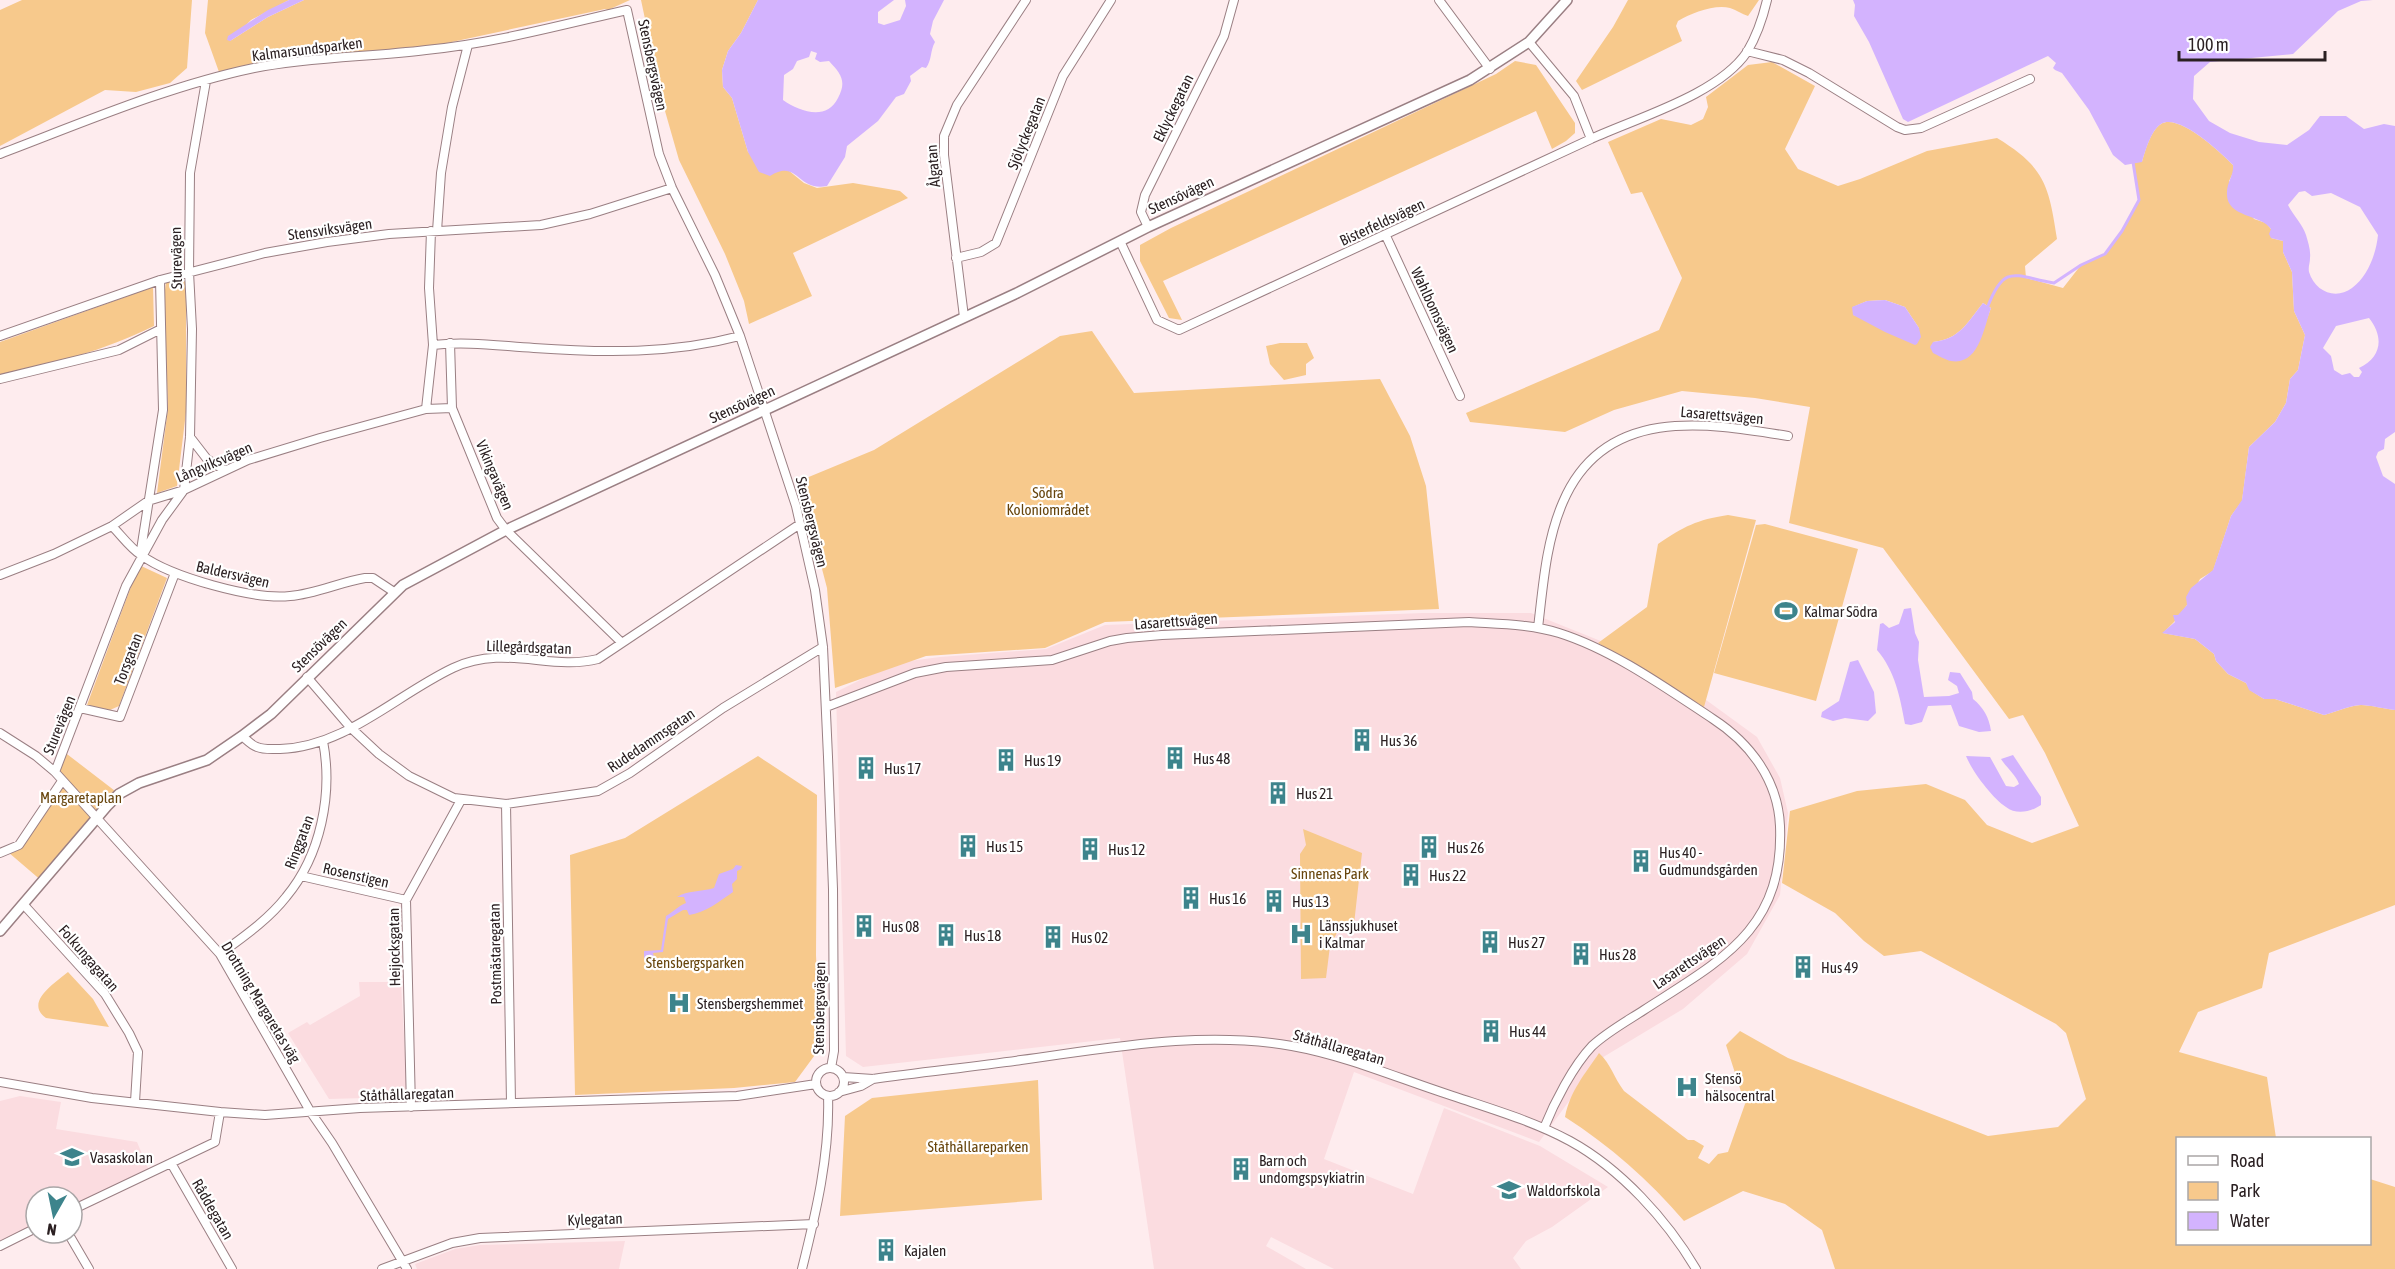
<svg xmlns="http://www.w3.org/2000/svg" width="2395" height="1269" viewBox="0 0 2395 1269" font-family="'Asap Condensed',sans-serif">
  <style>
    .built { fill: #fbdce0 }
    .green { fill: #f7c98c; fill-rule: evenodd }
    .water { fill: #d3b3fe; fill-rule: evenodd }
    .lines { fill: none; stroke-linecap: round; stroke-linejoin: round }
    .stream { stroke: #d3b3fe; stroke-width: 3 }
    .minor-casing { stroke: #9a7f83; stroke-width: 10 }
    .tertiary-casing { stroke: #9a7f83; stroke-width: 12 }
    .minor { stroke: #fff; stroke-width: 8 }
    .tertiary { stroke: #fff; stroke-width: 9 }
    .labels { text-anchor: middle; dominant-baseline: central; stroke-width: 4.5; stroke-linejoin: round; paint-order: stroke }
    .street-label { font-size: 15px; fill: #2b2022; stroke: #fff }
    .park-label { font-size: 15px; fill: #67440b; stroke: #fff }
    .poi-label { font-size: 15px; fill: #2b2022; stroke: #fff; text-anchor: start }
  </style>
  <rect width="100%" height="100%" fill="#feecee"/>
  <path class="built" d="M1423 613H1531L1628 652 1702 697 1757 737 1780 778 1788 813 1780 895 1747 954 1683 1009 1600 1059 1539 1142 1354 1072 1324 1159 1413 1194 1444 1108 1540 1146 1608 1187 1552 1227 1526 1241 1513 1258 1521 1269H1334L1271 1237 1266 1246 1306 1269H1154L1120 1038 863 1067 846 1056 836 692 894 663 940 657 1046 649 1105 625Z
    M359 982H401L407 1091 401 1097 329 1099 288 1033 307 1022 310 1025 360 996Z
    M20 1096 61 1102 56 1129 137 1142 150 1173 72 1210V1197H36V1228L0 1246V1101Z
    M625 1241 619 1269H417L415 1264 455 1249 480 1245Z"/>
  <path class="green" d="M22 0H192L187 68 170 83 136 92 105 90 0 146V10Z
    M208 0H289L251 20 230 41 268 17 304 0H630L608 10 605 9 419 49 303 57 219 72 205 33Z
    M641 0H758L741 33 728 51 722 70 723 87 732 98 748 152 780 170H788L804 183 817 188 853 183 900 191 908 198 793 253 812 296 749 324 744 301 725 254 679 160 663 104Z
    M1628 0H1759L1748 16C1742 14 1736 10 1730 8 1715 4 1691 13 1678 21L1676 26 1682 41 1582 90 1576 81 1613 27Z
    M1515 61 1536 65 1575 123V133L1566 141 1552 149 1536 111 1163 281 1182 320 1169 318 1140 261V245L1171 228 1496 74Z
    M1772 62 1815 86 1785 149 1798 169 1838 186 1860 179 1927 151 1997 138C2045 167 2049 186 2057 239L2025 266 2026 278 2063 288 2081 265 2105 254 2122 231 2139 200 2133 162H2142C2145 151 2151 130 2161 124 2179 113 2221 153 2233 165L2234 171 2229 181 2254 219 2266 223 2271 229V238L2283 241V252L2292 272 2294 311 2305 335 2298 370 2290 379 2286 403 2275 422 2249 447 2242 501 2231 516 2213 571 2200 579 2187 605 2175 621 2163 633 2195 639 2214 654 2216 661 2228 674 2246 683 2250 690 2264 699H2275L2324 715C2336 712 2348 706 2361 705 2371 705 2385 709 2395 710V905L2269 953 2262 988 2198 1012 2179 1052 2267 1077 2276 1138H2178V1244H2370V1179L2395 1187V1269H1835L1822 1230 1785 1204 1743 1191 1684 1221C1649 1180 1610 1146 1565 1117 1570 1091 1585 1074 1599 1053 1611 1064 1614 1078 1624 1091L1688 1140H1694L1704 1146 1698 1158 1709 1164 1718 1154 1728 1152 1745 1104 1726 1045 1740 1031 1788 1058 1988 1136 2058 1127 2086 1099 2066 1033 2056 1024 1921 951 1884 956 1864 941 1835 913 1782 883 1790 811 1857 791 1926 784 1965 800 1987 825 2032 843 2079 826 2045 753 2023 715 2009 719 1883 548 1789 523 1810 407 1755 398 1682 391 1614 410 1565 432 1470 422 1466 413 1659 330 1682 278 1642 192 1631 194 1608 142 1661 119 1691 125 1703 119 1708 107 1706 97 1748 65ZM1885 300 1905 307 1919 328 1853 315V307L1867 301ZM1983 303 1991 308 1985 324 1933 353V342C1960 339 1967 323 1983 303Z
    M175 279H183L186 283V412L177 486 157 493 168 408 164 298 166 282Z
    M153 287 154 326C103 351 55 363 0 376V342Z
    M1092 331 1134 393 1380 379 1410 436 1426 486 1439 609 1105 622 1045 648 926 656 835 688 827 588 799 481 874 450 1060 336Z
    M1280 343H1307L1314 358 1306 364V375L1284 380 1270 364 1266 346Z
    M1728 515 1756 520 1704 707 1598 643 1647 607 1658 544C1685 526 1696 520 1728 515Z
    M1765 524 1858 549 1816 701 1714 673 1756 525Z
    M139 565 167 578 119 706 110 710 87 705Z
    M63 751 119 794 43 882 8 852 19 845 62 781 55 772Z
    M758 756 817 795 816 955 820 1048 795 1082 734 1088 575 1095 570 855 625 838Z
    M1303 829 1362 853 1354 924 1339 929 1330 946 1326 978 1301 979 1300 854 1306 845Z
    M68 972 93 999 109 1027 46 1018C24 1002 55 983 68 972Z
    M1038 1080 1042 1200 840 1216 845 1116 872 1098Z"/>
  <path class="water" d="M289 0H304L268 17 230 41 227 40 228 36 268 10Z
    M758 0H894L878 12V23L884 25 900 20 906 6 905 0H944L933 21 930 34 935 42C930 51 932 60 926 68L922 67 910 76 911 81 904 94 896 97 878 121 847 146 845 157 827 186C797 192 798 158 770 176L759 172 748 152 732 98 723 87 722 70 728 51 741 33ZM811 51 817 53 815 59 820 62 829 61C841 74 847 81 838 98 827 121 800 112 783 100L784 75 793 69 797 61 809 57Z
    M1853 0H2373L2361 1 2338 11 2293 54 2210 62 2194 76 2193 99 2209 121 2230 133 2259 142 2287 145 2309 130 2320 116H2346L2364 129 2384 124 2395 126V432L2385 439 2384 449 2378 452 2376 457 2383 476 2395 484V710C2385 709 2370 705 2361 705 2348 706 2336 712 2324 715L2275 699H2264L2249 690 2246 683 2228 674 2216 661 2214 654 2195 639 2162 633 2175 622 2173 615H2178L2187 605 2186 597 2191 588 2213 570 2231 516 2242 500 2249 447 2275 422 2286 403 2290 379 2298 370 2305 335 2294 311 2292 272 2283 252V241L2271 238 2269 234 2271 229C2261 214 2225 218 2227 192 2227 182 2234 175 2233 165 2221 153 2179 113 2161 124 2151 130 2145 152 2142 162L2125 165 2113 155 2089 110 2062 73 2055 70 2053 68 2056 63 2048 56 1908 122 1903 119 1869 42 1854 16 1855 5ZM2305 191 2312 196 2331 193 2360 207 2378 235C2376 254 2368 276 2352 288 2336 300 2315 292 2309 272 2308 267 2310 263 2310 258 2311 251 2308 242 2306 235 2303 225 2293 215 2288 205L2299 192ZM2369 318C2384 337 2382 357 2359 368L2362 372 2359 377H2354L2350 373 2342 375 2334 370 2331 356 2323 348 2336 326Z
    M1885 300 1905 307 1919 328 1921 337 1917 344 1915 345 1885 332 1853 315 1852 307 1867 301Z
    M1983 303 1991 308C1984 327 1979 366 1951 361 1945 360 1938 355 1933 353L1930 347 1933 342C1960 339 1967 323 1983 303Z
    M1911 608 1915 633 1919 642 1918 660 1924 697 1949 696 1959 693 1957 686 1948 680 1950 672 1960 673 1972 692 1973 699C1983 707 1989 717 1991 731L1979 732 1959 726 1951 705 1928 706 1922 722 1911 725 1905 724C1900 697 1895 671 1877 650L1880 624 1883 623 1889 628 1899 624 1904 609Z
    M1858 660 1874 692 1876 713 1868 721 1845 718 1833 721 1821 717 1822 712 1839 701 1850 662Z
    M2013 755 2041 797V805C2031 812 2016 815 2006 807 1992 798 1972 771 1966 756L1990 757 2006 786 2014 787 2019 784C2016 775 2006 767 2001 759Z
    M736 865 742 866 741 869 737 871V879L732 884 733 892C720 901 705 913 689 915L687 910H683L668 919 663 952 653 953 655 962 649 968 644 958V951L661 950 666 916C673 912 678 906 686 903L684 897H677C687 890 702 892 714 888L719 874 733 869Z"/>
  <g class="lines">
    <path class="stream" d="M1988 306C2005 262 2016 277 2054 283L2081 265 2105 254 2122 231 2139 200 2133 162"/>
    <g class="minor-casing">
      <path id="minor" d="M1439 0 1490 69
        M1747 51 1783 60 1809 73 1897 127 1905 130 1921 128 2030 79
        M1591 139C1636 118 1718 95 1747 52 1756 37 1763 17 1767 0
        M0 154C82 123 168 86 254 68 311 57 369 57 426 50 495 43 561 25 627 10L659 154 672 188 715 275 740 336 796 506 815 590 823 647 828 757 833 889 834 1051 831 1068
        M1148 227 1141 212 1145 195 1224 36 1234 0
        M437 231 441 173 452 107 468 45
        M1386 236 1460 396
        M1120 241 1157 320 1179 330 1591 139 1574 96 1529 42
        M956 258 981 252 996 243 1063 76 1111 0
        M964 317 944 155V136L957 105 1026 0
        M0 336 160 280 265 253 327 242 389 234 541 225 590 214 672 188
        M450 343 452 408 497 518 506 530 621 642
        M433 345C467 341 500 346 534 348 604 353 672 354 740 336
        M0 379 119 350 161 329
        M426 409 433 345 429 288 431 231
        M190 437 207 459 224 470
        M112 526C121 535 130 548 141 555 171 577 253 600 290 596 316 594 340 582 365 578H373L394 592
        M141 550 163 410 160 280
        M0 575 54 554 112 526 148 501 184 490 248 460 320 438 426 409 452 408
        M1538 628C1543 586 1546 541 1563 502 1604 406 1704 422 1788 436
        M307 677 350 727 379 754 409 776 454 798 506 804 598 791 630 773 723 708 823 647
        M826 707 915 673 946 667 1052 660 1110 641 1127 638 1162 635 1469 622C1499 624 1530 624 1559 633 1613 650 1666 688 1713 719 1750 743 1778 780 1780 826 1784 930 1721 960 1644 1010 1627 1021 1607 1032 1592 1046 1573 1066 1554 1103 1544 1128
        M80 708 120 717 175 573
        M0 733 36 756 55 772 220 954 310 1111 332 1143 407 1269
        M242 736C247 740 251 745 257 747 264 750 272 749 280 749 345 747 396 695 453 668 505 644 550 671 598 659L800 524
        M55 772 126 586 162 520 184 490 190 437 192 329 189 272 190 173 206 81
        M506 804 511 1103
        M0 853 19 845 62 781
        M301 876 406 900
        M24 905 105 994 129 1033 138 1052 135 1102
        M220 954C243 937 268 920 286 897 321 855 333 794 323 741
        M816 1082a14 14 0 1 1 28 0a14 14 0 1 1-28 0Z
        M843 1077 873 1079C922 1072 972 1067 1021 1060 1110 1048 1202 1030 1292 1046 1348 1056 1402 1080 1456 1097 1495 1110 1535 1122 1570 1141 1621 1169 1667 1220 1696 1269
        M0 1082 92 1098 220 1112 265 1115 360 1108 737 1096 816 1084
        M839 1092 861 1086 873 1079
        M411 1107 406 900 461 800
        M171 1163 232 1269
        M72 1210 215 1142 220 1112
        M68 1233 89 1269
        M0 1246 36 1228
        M382 1269 452 1243 480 1238 814 1224
        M802 1269C816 1213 830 1154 828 1096"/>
    </g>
    <g class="tertiary-casing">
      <path id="tertiary" d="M0 931 107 806 119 794 139 783 207 760 242 736 271 714 403 585 506 530 1017 293 1148 227 1470 80 1529 42 1567 0"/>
    </g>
    <use href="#minor" class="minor"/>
    <use href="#tertiary" class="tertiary"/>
  </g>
  <defs>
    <g id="stadium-bare" transform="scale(1.8)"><path d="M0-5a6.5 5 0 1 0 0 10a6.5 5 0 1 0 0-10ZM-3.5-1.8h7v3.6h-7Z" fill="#3d848c" stroke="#fff" stroke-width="2.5" paint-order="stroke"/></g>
    <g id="building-bare" transform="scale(1.8)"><path d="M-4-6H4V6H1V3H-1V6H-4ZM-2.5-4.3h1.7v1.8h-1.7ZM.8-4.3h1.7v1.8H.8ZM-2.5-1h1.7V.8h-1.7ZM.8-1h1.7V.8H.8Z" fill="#3d848c" stroke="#fff" stroke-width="2.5" paint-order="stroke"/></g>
    <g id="hospital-bare" transform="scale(1.8)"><path d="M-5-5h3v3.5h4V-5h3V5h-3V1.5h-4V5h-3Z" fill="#3d848c" stroke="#fff" stroke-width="2.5" paint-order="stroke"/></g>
    <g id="school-bare" transform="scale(1.8)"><path d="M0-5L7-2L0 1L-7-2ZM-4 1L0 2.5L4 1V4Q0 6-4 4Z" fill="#3d848c" stroke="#fff" stroke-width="2.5" paint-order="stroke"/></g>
  </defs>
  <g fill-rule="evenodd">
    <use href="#stadium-bare" x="1786" y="611"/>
    <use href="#building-bare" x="1362" y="740"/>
    <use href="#building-bare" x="1175" y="758"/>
    <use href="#building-bare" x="1006" y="760"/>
    <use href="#building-bare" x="866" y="768"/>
    <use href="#building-bare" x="1278" y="793"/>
    <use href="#building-bare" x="968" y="846"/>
    <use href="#building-bare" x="1429" y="847"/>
    <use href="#building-bare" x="1090" y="849"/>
    <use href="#building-bare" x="1641" y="861"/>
    <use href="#building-bare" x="1411" y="875"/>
    <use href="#building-bare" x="1191" y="898"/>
    <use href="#building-bare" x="1274" y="901"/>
    <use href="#building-bare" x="864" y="926"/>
    <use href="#hospital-bare" x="1301" y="934"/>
    <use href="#building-bare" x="946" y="935"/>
    <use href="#building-bare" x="1053" y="937"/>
    <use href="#building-bare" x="1490" y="942"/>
    <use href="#building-bare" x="1581" y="954"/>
    <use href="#building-bare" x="1803" y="967"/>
    <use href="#hospital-bare" x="679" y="1003"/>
    <use href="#building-bare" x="1491" y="1031"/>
    <use href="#hospital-bare" x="1687" y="1087"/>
    <use href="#school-bare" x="72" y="1157"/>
    <use href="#building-bare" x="1241" y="1169"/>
    <use href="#school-bare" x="1509" y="1190"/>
    <use href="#building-bare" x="886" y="1250"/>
  </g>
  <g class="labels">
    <g class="street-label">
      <text transform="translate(307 49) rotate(-7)">Kalmarsundsparken</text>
      <text transform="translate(653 65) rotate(78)">Stensbergsvägen</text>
      <text transform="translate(1173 108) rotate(-64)">Eklyckegatan</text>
      <text transform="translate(1026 133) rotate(-68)">Sjölyckegatan</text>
      <text transform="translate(933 166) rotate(-95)">Ålgatan</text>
      <text transform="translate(1181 195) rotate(-25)">Stensövägen</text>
      <text transform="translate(1382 222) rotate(-25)">Bisterfeldsvägen</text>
      <text transform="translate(330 229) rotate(-8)">Stensviksvägen</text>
      <text transform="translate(176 258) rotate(-91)">Sturevägen</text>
      <text transform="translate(1435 310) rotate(65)">Wahlbomsvägen</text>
      <text transform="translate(742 404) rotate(-25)">Stensövägen</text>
      <text transform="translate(1722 415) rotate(5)">Lasarettsvägen</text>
      <text transform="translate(214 462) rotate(-23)">Långviksvägen</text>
      <text transform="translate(495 475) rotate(67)">Vikingavägen</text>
      <text transform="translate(812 522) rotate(76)">Stensbergsvägen</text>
      <text transform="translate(233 574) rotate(13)">Baldersvägen</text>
      <text transform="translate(1176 621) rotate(-4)">Lasarettsvägen</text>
      <text transform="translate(319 645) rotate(-44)">Stensövägen</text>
      <text transform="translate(529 647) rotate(2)">Lillegårdsgatan</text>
      <text transform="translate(128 659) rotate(-69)">Torsgatan</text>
      <text transform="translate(59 725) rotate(-68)">Sturevägen</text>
      <text transform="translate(651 740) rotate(-34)">Rudedammsgatan</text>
      <text transform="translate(299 842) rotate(-69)">Ringgatan</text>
      <text transform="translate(356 875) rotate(13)">Rosenstigen</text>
      <text transform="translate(394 947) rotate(-91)">Heijocksgatan</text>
      <text transform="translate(495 954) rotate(-91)">Postmästaregatan</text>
      <text transform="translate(89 958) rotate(49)">Folkungagatan</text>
      <text transform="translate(1689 962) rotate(-34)">Lasarettsvägen</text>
      <text transform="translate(261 1002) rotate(59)">Drottning Margaretas väg</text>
      <text transform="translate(819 1008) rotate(-89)">Stensbergsvägen</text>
      <text transform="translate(1339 1047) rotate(16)">Ståthållaregatan</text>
      <text transform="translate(407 1094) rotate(-2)">Ståthållaregatan</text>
      <text transform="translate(213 1209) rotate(60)">Råddegatan</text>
      <text transform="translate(595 1219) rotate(-2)">Kylegatan</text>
    </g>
    <g class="park-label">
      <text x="1048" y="492">Södra<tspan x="1048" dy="17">Koloniområdet</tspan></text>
      <text x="81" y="797">Margaretaplan</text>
      <text x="1330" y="873">Sinnenas Park</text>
      <text x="695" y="962">Stensbergsparken</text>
      <text x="978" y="1146">Ståthållareparken</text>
    </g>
    <g class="poi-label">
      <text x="1804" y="611">Kalmar Södra</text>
      <text x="1380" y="740">Hus 36</text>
      <text x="1193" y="758">Hus 48</text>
      <text x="1024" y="760">Hus 19</text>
      <text x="884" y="768">Hus 17</text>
      <text x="1296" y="793">Hus 21</text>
      <text x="986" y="846">Hus 15</text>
      <text x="1447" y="847">Hus 26</text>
      <text x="1108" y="849">Hus 12</text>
      <text x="1659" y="852">Hus 40 -<tspan x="1659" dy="17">Gudmundsgården</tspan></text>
      <text x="1429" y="875">Hus 22</text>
      <text x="1209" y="898">Hus 16</text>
      <text x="1292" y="901">Hus 13</text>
      <text x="1319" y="925">Länssjukhuset<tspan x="1319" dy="17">i Kalmar</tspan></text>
      <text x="882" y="926">Hus 08</text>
      <text x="964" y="935">Hus 18</text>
      <text x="1071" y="937">Hus 02</text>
      <text x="1508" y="942">Hus 27</text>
      <text x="1599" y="954">Hus 28</text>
      <text x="1821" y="967">Hus 49</text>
      <text x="697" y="1003">Stensbergshemmet</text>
      <text x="1509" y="1031">Hus 44</text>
      <text x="1705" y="1078">Stensö<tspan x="1705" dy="17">hälsocentral</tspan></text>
      <text x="90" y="1157">Vasaskolan</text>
      <text x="1259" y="1160">Barn och<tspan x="1259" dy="17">undomgspsykiatrin</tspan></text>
      <text x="1527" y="1190">Waldorfskola</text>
      <text x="904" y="1250">Kajalen</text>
    </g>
  </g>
  <rect x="2176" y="1137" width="195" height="108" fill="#ffffff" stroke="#aaa6a7" stroke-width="1.5"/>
  <rect x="2188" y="1156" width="30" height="9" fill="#ffffff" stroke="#aaa6a7" stroke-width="1.5"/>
  <text x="2230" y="1167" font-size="18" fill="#2b2022">Road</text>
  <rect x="2188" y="1182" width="30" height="18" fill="#f7c98c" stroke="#aaa6a7" stroke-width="1.5"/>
  <text x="2230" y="1197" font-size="18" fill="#2b2022">Park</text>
  <rect x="2188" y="1212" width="30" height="18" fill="#d3b3fe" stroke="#aaa6a7" stroke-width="1.5"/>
  <text x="2230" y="1227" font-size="18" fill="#2b2022">Water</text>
  <g transform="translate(54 1215) rotate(189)"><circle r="28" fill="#ffffff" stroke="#aaa6a7" stroke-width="1.5"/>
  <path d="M0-4.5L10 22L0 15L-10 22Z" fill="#3d848c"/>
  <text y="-9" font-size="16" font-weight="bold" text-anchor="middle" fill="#2b2022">N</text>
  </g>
  <path d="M2179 51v9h146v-9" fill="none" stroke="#2b2022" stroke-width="3"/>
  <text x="2188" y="51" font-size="18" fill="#2b2022" stroke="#ffffff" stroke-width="4.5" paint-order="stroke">100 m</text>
</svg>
